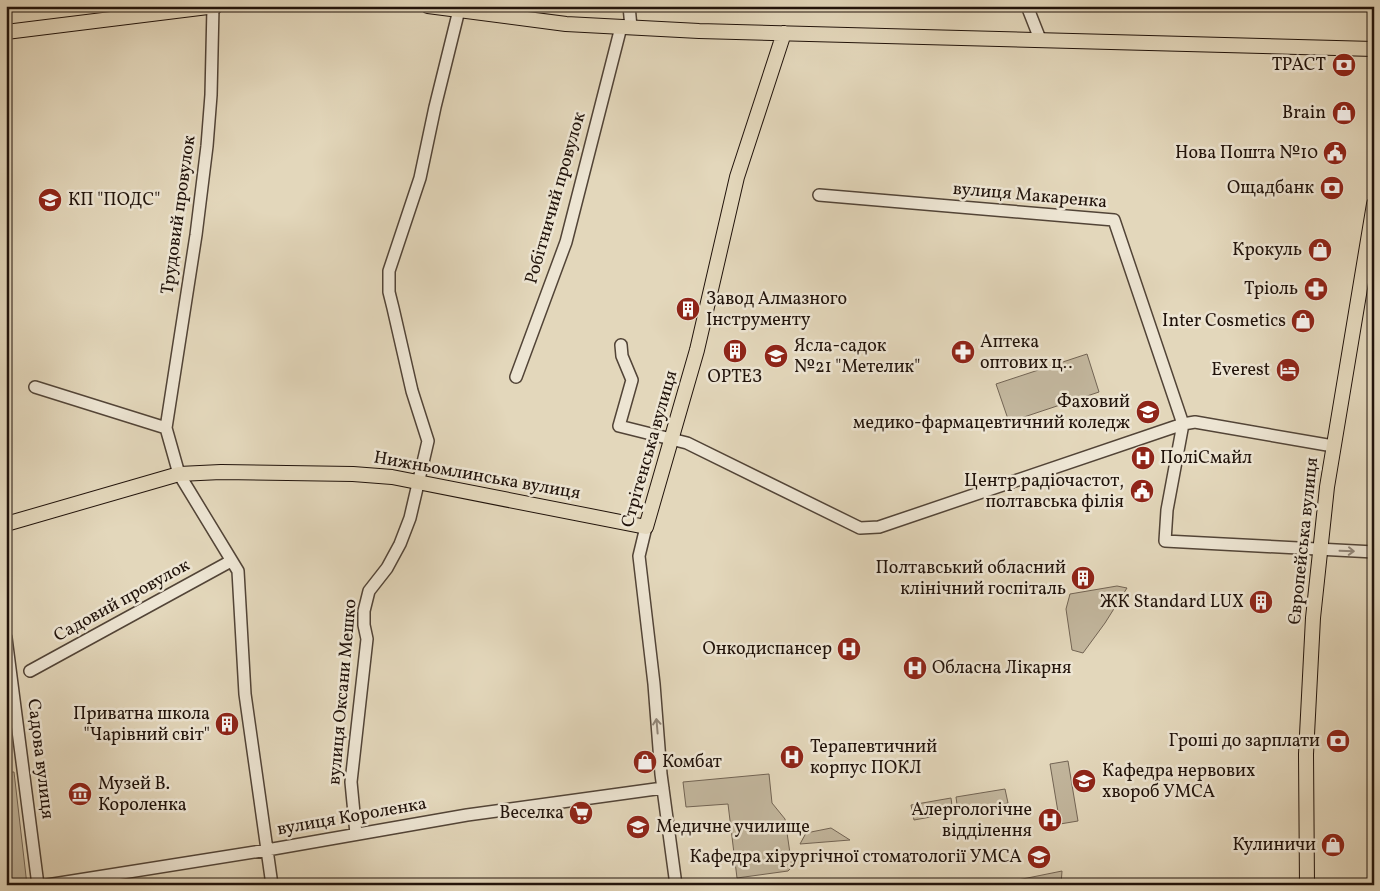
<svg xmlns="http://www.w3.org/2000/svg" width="1380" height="891" viewBox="0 0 1380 891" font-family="Vollkorn,serif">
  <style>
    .green { fill: #c2b69d; stroke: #726454 }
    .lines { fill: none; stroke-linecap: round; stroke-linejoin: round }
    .minor-casing { stroke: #524437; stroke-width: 14 }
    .major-casing { stroke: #21130b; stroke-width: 16 }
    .minor { stroke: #ede5d3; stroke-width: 11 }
    .major { stroke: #e3d7bb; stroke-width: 14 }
    .oneway { stroke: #918679 }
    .labels { text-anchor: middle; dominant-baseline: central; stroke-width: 5; stroke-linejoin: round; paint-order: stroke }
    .poi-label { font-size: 18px; fill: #21130b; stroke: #ede5d3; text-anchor: end }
    .street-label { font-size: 18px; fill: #21130b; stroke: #ede5d3 }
  </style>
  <rect width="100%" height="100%" fill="#e3d7bb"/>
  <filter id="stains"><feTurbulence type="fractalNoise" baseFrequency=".004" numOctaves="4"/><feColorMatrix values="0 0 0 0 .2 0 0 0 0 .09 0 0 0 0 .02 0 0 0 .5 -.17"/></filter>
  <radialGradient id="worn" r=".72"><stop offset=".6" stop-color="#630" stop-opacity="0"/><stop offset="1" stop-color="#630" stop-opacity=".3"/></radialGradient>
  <path class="green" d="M1087 354 1099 392 1009 422 996 384Z
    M1117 586 1127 588 1105 623 1083 653 1072 650 1066 609 1070 594Z
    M1068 761 1078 821 1060 824 1050 764Z
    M6 772H14L27 885H6Z
    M769 774 772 803 785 819 792 867 788 871 737 878 728 804 686 807 683 782Z
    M1005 789 1008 803 958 812 956 797Z
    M951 798 953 813 914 820 911 805Z
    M831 828 850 840 800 844 806 833Z
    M1062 871 1061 885H993Z"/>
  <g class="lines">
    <g class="minor-casing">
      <path id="minor" d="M629 6 631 27
        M1027 6 1040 39
        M213 7 211 95 207 146 196 235 166 428 179 474 238 571 245 694 272 885
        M819 195 1114 220 1183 424 1167 510 1165 541 1374 552
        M621 345 622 356 632 380 619 426 687 443 860 528 879 527 1183 424 1195 422 1333 446
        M516 377 566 242 621 27
        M35 387 166 428
        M646 527 639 556 654 684 661 774 676 885
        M6 638 38 885
        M30 671 231 561
        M356 834 351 782 367 639 364 625V611L369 591 387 568 400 544 410 518 428 441 412 391 393 308 389 292V271L420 178 435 107 459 10
        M47 885 267 850 467 815 663 788"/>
    </g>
    <g class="major-casing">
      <path id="major" d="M428 6 566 24 699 31 1374 49
        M6 32 216 6
        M6 524 179 474 221 472 353 474 392 477 646 527 697 350 737 177 784 33
        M1307 885 1306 754 1313 618 1327 487 1374 204"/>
    </g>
    <use href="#minor" class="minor"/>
    <use href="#major" class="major"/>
  </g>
  <defs><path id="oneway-shaft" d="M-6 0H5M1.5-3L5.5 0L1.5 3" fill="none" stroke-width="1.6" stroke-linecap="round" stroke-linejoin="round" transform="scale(1.25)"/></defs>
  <g class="oneway">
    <use href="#oneway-shaft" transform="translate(1347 551) rotate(2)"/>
    <use href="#oneway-shaft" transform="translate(657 726) rotate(-95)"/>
  </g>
  <defs>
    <g id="bank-disc" transform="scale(1.25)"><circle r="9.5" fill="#8f2418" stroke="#ede5d3"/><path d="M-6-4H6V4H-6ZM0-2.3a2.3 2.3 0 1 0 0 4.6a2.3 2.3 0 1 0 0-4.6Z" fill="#fff"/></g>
    <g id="shop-disc" transform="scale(1.25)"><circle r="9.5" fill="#8f2418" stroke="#ede5d3"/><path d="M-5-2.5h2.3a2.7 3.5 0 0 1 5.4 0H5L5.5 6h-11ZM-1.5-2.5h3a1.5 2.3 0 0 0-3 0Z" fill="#fff"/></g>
    <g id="civic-disc" transform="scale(1.25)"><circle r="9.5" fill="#8f2418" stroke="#ede5d3"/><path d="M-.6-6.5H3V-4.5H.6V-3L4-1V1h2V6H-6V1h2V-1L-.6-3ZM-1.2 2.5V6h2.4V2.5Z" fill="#fff"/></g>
    <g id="school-disc" transform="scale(1.25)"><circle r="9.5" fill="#8f2418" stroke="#ede5d3"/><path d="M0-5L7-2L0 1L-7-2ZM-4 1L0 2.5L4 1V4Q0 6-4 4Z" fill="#fff"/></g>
    <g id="pharmacy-disc" transform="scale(1.25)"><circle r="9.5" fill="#8f2418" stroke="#ede5d3"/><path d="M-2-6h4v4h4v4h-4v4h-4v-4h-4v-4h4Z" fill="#fff"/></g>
    <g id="building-disc" transform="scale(1.25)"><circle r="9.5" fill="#8f2418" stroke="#ede5d3"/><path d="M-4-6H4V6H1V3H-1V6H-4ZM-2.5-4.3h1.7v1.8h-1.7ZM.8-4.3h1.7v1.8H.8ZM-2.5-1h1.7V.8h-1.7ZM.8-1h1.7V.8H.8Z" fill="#fff"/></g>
    <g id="hotel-disc" transform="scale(1.25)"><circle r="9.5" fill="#8f2418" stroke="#ede5d3"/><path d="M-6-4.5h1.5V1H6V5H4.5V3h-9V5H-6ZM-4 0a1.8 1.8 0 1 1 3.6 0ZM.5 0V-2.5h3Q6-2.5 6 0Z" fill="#fff"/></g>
    <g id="university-disc" transform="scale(1.25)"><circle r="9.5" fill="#8f2418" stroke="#ede5d3"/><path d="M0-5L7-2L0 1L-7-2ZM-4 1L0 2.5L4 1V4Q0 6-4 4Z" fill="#fff"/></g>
    <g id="hospital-disc" transform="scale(1.25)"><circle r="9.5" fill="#8f2418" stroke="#ede5d3"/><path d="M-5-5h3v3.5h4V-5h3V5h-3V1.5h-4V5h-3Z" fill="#fff"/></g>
    <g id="museum-disc" transform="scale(1.25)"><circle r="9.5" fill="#8f2418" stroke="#ede5d3"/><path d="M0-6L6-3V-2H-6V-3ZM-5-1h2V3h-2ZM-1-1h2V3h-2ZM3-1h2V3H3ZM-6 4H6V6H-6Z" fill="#fff"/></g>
    <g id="supermarket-disc" transform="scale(1.25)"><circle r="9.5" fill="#8f2418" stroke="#ede5d3"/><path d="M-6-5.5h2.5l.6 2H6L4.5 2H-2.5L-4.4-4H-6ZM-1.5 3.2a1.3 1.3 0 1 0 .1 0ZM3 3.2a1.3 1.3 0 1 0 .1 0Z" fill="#fff"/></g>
  </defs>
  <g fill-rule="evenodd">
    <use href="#bank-disc" x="1344" y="65"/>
    <use href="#shop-disc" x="1344" y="113"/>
    <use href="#civic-disc" x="1335" y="153"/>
    <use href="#bank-disc" x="1332" y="188"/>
    <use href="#school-disc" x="50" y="200"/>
    <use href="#shop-disc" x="1320" y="250"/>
    <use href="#pharmacy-disc" x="1316" y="289"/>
    <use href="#building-disc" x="688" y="309"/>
    <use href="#shop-disc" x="1303" y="321"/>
    <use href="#building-disc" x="735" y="351"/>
    <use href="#pharmacy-disc" x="963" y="352"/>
    <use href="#school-disc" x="776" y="356"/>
    <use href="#hotel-disc" x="1288" y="370"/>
    <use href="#university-disc" x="1148" y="412"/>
    <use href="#hospital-disc" x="1143" y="458"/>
    <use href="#civic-disc" x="1142" y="491"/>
    <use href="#building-disc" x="1083" y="578"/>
    <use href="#building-disc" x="1261" y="602"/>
    <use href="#hospital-disc" x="849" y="649"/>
    <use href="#hospital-disc" x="915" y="668"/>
    <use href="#building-disc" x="227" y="724"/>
    <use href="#bank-disc" x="1338" y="741"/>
    <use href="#hospital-disc" x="792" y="757"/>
    <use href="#shop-disc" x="645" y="762"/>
    <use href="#university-disc" x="1084" y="781"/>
    <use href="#museum-disc" x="80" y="794"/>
    <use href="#supermarket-disc" x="581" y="813"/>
    <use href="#hospital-disc" x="1050" y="820"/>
    <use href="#university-disc" x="638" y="827"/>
    <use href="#shop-disc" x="1333" y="845"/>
    <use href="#university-disc" x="1039" y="857"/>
  </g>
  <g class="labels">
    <g class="poi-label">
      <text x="1326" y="65">ТРАСТ</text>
      <text x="1326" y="113">Brain</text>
      <text x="1318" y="153">Нова Пошта №10</text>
      <text x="1314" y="188">Ощадбанк</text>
      <text x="68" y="200" text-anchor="start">КП "ПОДС"</text>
      <text x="1302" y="250">Крокуль</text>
      <text x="1298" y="289">Тріоль</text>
      <text x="706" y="299" text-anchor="start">Завод Алмазного<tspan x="706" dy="21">Інструменту</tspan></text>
      <text x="1286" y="321">Inter Cosmetics</text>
      <text x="980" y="342" text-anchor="start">Аптека<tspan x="980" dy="21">оптових ц‥</tspan></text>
      <text x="794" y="346" text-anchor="start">Ясла-садок<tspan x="794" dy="21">№21 "Метелик"</tspan></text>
      <text x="1270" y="370">Everest</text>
      <text x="735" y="377" text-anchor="middle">ОРТЕЗ</text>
      <text x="1130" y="402">Фаховий<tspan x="1130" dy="21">медико-фармацевтичний коледж</tspan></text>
      <text x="1160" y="458" text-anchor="start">ПоліСмайл</text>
      <text x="1124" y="481">Центр радіочастот,<tspan x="1124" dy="21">полтавська філія</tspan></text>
      <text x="1066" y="568">Полтавський обласний<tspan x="1066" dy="21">клінічний госпіталь</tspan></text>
      <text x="1244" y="602">ЖК Standard LUX</text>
      <text x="832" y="649">Онкодиспансер</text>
      <text x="932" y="668" text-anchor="start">Обласна Лікарня</text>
      <text x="210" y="714">Приватна школа<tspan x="210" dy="21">"Чарівний світ"</tspan></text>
      <text x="1320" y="741">Гроші до зарплати</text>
      <text x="810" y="747" text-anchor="start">Терапевтичний<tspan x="810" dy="21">корпус ПОКЛ</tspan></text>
      <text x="662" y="762" text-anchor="start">Комбат</text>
      <text x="1102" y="771" text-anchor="start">Кафедра нервових<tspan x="1102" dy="21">хвороб УМСА</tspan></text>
      <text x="98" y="784" text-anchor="start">Музей В.<tspan x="98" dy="21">Короленка</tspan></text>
      <text x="1032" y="810">Алергологічне<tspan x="1032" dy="21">відділення</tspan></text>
      <text x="564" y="813">Веселка</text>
      <text x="656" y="827" text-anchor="start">Медичне училище</text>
      <text x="1316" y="845">Кулиничи</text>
      <text x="1022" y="857">Кафедра хірургічної стоматології УМСА</text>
    </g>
    <g class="street-label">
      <text transform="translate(1030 196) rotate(5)">вулиця Макаренка</text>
      <text transform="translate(556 198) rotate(-74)">Робітничий провулок</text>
      <text transform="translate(179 215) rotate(-82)">Трудовий провулок</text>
      <text transform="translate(650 449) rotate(-74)">Стрітенська вулиця</text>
      <text transform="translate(477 476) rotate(10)">Нижньомлинська вулиця</text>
      <text transform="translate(1304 541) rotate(-84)">Європейська вулиця</text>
      <text transform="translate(122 601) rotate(-29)">Садовий провулок</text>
      <text transform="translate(343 692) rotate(-85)">вулиця Оксани Мешко</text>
      <text transform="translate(40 759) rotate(83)">Садова вулиця</text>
      <text transform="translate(352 817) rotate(-10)">вулиця Короленка</text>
    </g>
  </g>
  <rect width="1380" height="891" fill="none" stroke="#e3d7bb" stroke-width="25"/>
  <rect x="8" y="8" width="1365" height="876" fill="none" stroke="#21130b" stroke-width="2.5"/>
  <rect x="12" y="12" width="1355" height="866" fill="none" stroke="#21130b"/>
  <rect width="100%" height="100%" filter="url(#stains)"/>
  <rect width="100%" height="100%" fill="url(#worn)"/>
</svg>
